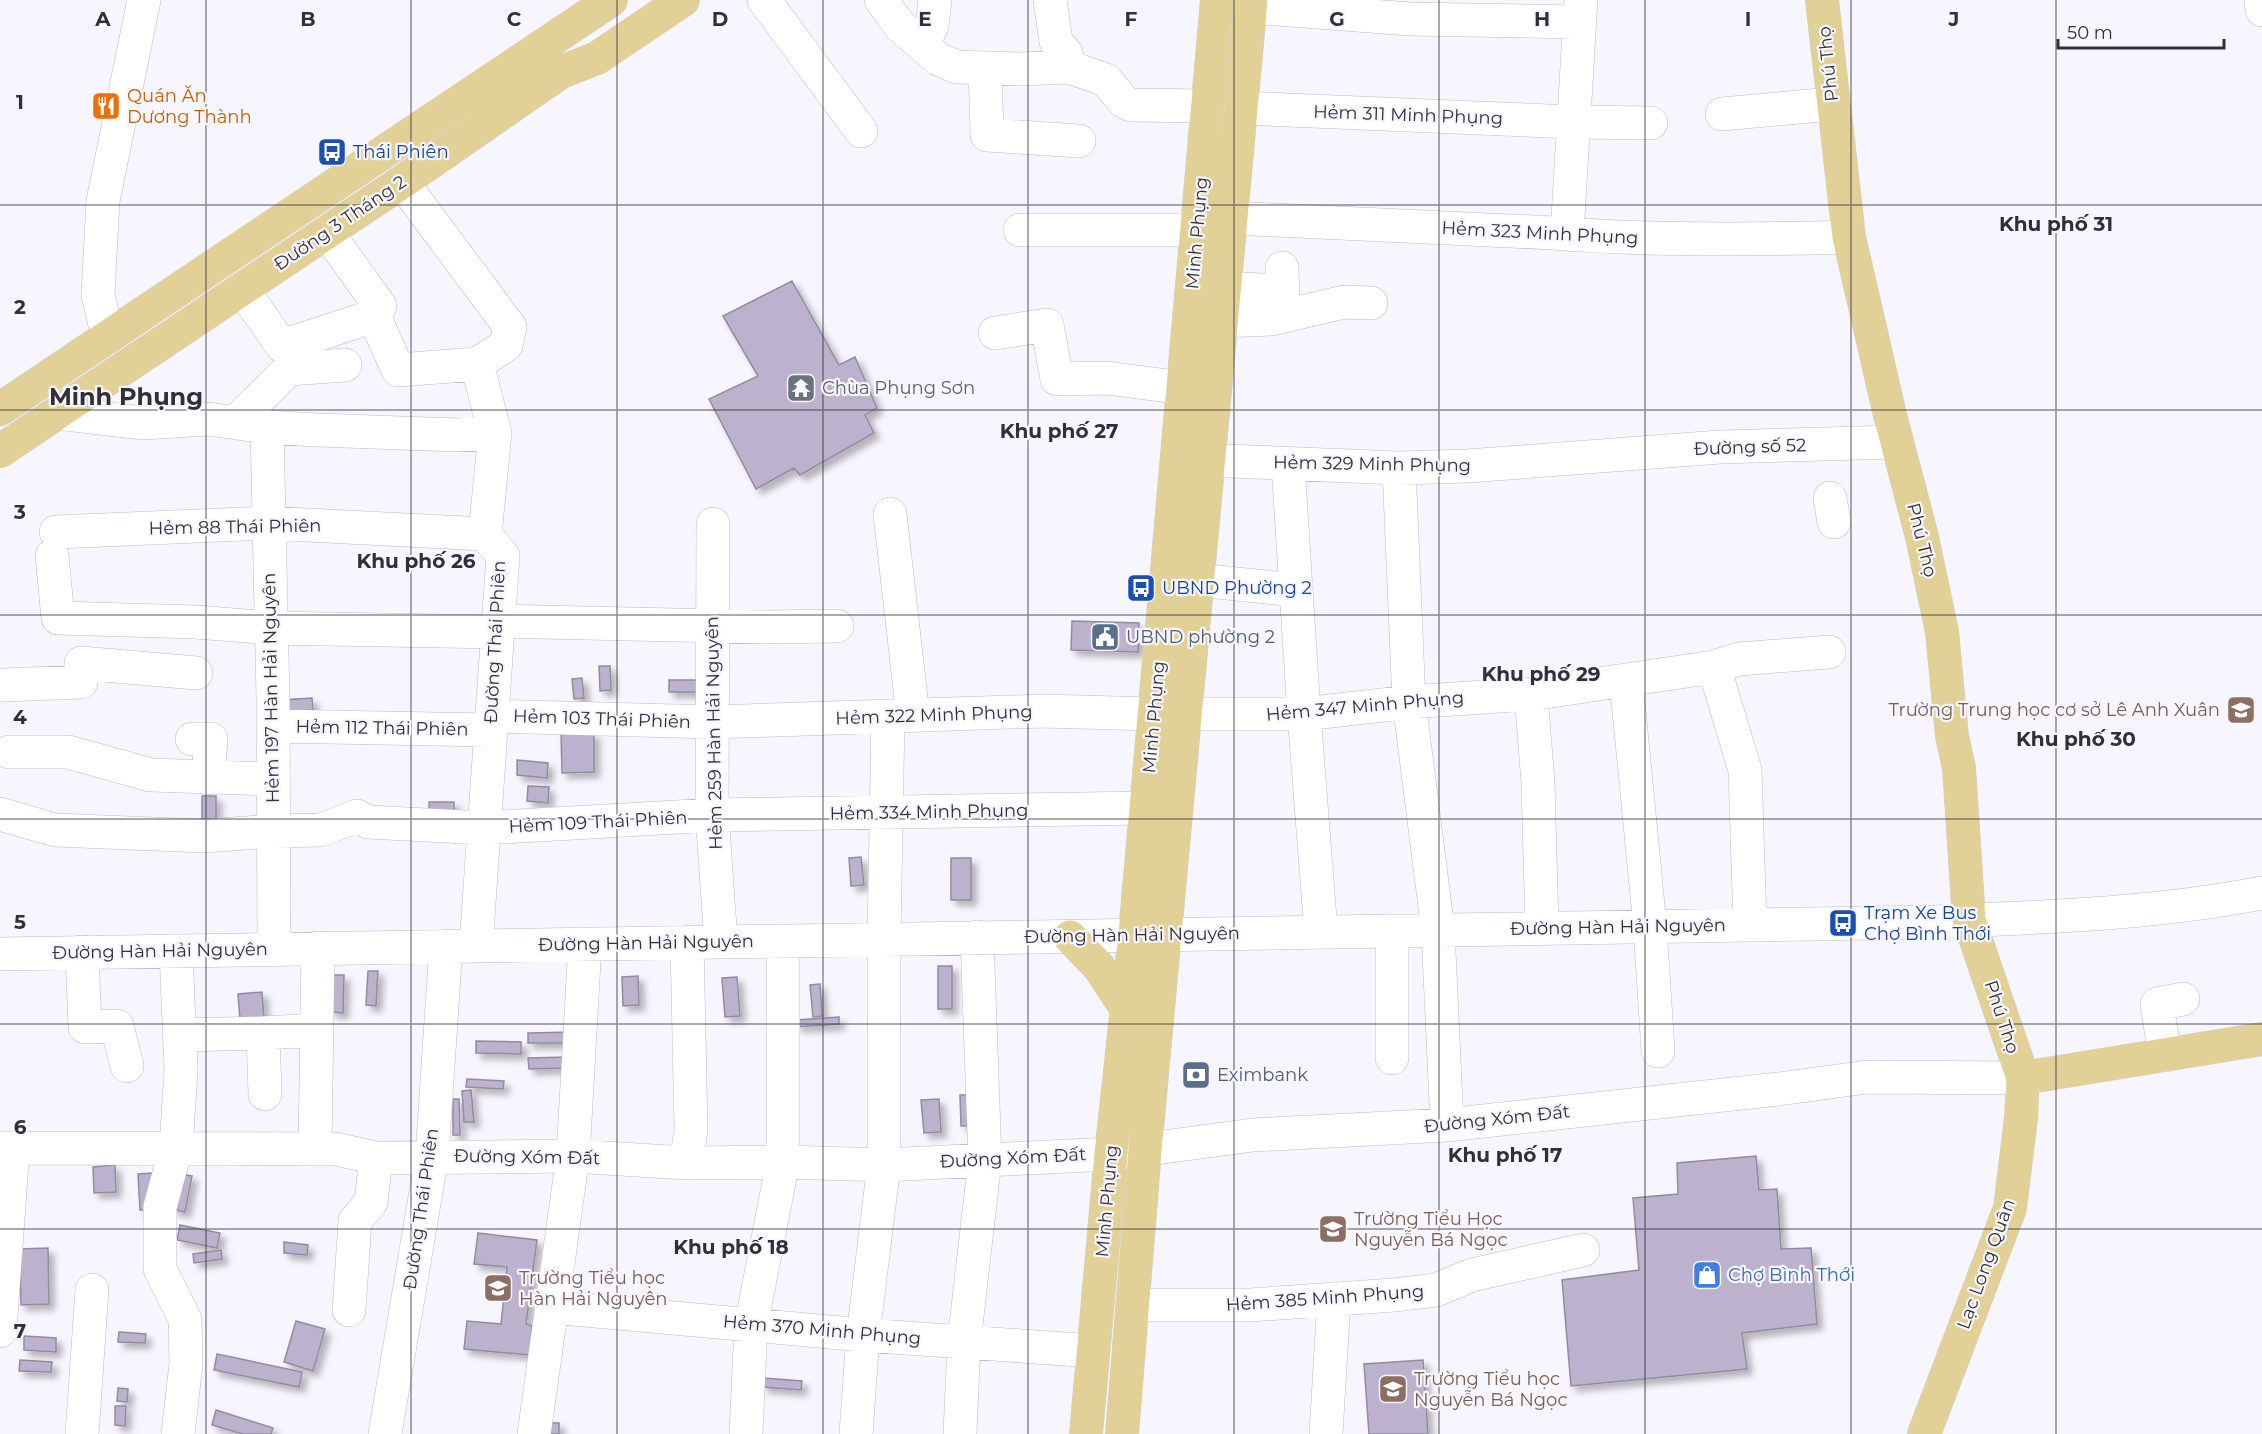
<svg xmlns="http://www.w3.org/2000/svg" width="2262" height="1434" viewBox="0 0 2262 1434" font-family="Montserrat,sans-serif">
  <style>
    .building { fill: #bcb2ce; stroke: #938c9e; stroke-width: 1.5; filter: url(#shadow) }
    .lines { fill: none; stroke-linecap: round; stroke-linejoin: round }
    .minor-casing { stroke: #beb9cb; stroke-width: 34 }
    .major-casing { stroke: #d2d1d3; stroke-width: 34 }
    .minor { stroke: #fff; stroke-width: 33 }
    .major { stroke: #e1d197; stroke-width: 33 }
    .grid { fill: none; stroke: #323037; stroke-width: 1.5; stroke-opacity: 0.55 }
    .labels { text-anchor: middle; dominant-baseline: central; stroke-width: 4.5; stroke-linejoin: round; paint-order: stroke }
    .street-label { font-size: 18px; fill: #323037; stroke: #f7f5fd }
    .food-label { font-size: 18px; fill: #c56008; stroke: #f7f5fd; text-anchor: start }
    .transit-label { font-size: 18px; fill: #164399; stroke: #f7f5fd; text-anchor: start }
    .worship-label { font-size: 18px; fill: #5b616d; stroke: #f7f5fd; text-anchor: start }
    .service-label { font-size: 18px; fill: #4e5e75; stroke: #f7f5fd; text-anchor: start }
    .education-label { font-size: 18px; fill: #785e54; stroke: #f7f5fd; text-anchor: start }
    .shop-label { font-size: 18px; fill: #366cbe; stroke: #f7f5fd; text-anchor: start }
    .neighbourhood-label { font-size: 20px; font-weight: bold; fill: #323037; stroke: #f7f5fd }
    .district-label { font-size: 24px; font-weight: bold; fill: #323037; stroke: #f7f5fd }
    .grid-label { font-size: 20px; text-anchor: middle; font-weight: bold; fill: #323037; stroke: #f7f5fd; stroke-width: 4.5; stroke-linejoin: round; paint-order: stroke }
  </style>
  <defs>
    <filter id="shadow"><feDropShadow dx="5.5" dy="5.5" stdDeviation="3" flood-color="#0004"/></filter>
  </defs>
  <rect width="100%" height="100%" fill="#f7f5fd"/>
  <path class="building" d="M792 281 839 365 855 357 877 408 865 415 874 433 800 475 794 468 756 489 709 399 758 376 723 316Z
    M1072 621 1139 623 1138 652 1071 650Z
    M599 666H610L611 690 600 691Z
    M582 678 584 698 574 699 572 679Z
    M669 680H702V692H669Z
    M312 698 313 710 281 712 280 700Z
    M561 733H594V772L562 773Z
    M517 760 548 763 547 778 517 775Z
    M528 786 549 787 548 803 527 801Z
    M202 796H216V824H202Z
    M429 802H454V812H429Z
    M861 857 864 885 851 886 849 858Z
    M951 858H971V900H951Z
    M938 966H952V1009H938Z
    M368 971H378L376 1006 366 1005Z
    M331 975H344L343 1013 330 1012Z
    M638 976 639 1005 623 1006 622 977Z
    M737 977 740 1016 725 1017 722 978Z
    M820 984 822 1016 813 1017 810 985Z
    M262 992 264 1018 240 1020 238 994Z
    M839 1017V1024L796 1027V1020Z
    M574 1032V1043H528V1033Z
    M476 1041 521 1042V1054L476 1053Z
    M568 1057V1068L529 1069 528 1058Z
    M467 1079 504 1081 503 1089 466 1087Z
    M471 1090 474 1122H464L462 1091Z
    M960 1095H973L975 1125 961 1126Z
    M453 1099H459L460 1135H453Z
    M939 1099 941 1132 924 1133 921 1100Z
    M1756 1156 1759 1190 1777 1189 1781 1249 1811 1248 1817 1324 1742 1333 1747 1369 1571 1386 1562 1280 1639 1270 1633 1198 1678 1194 1677 1163Z
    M115 1165 116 1192 94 1193 93 1167Z
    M152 1173 155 1209 140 1210 138 1174Z
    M178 1174 192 1176 185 1212 171 1209Z
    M180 1225 220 1233 217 1248 177 1240Z
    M478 1233 537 1240 526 1324 532 1326 530 1355 464 1349 467 1321 501 1324 507 1267 474 1264Z
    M284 1242 308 1245 307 1255 284 1253Z
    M48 1248 49 1304 21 1305 20 1249Z
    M221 1250 222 1259 194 1263 193 1254Z
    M296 1321 325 1329 313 1371 284 1362Z
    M119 1332 146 1334 145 1343 118 1342Z
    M24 1336 56 1338V1352L24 1350Z
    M217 1354 302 1372 299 1387 214 1370Z
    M20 1360 52 1362 51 1372 19 1371Z
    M1423 1360 1428 1434H1369L1364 1364Z
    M763 1378 802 1381 801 1390 762 1387Z
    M118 1388 128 1389 127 1402 117 1401Z
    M115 1406H126L125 1426 115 1425Z
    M216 1410 273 1428 271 1434H243L212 1425Z
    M543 1423H559V1434H543Z"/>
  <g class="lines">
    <g class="minor-casing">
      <path id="minor" d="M764 0 861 131
        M881 0 900 26 938 59 957 67 1021 69 1069 67 1066 53 1056 42 1050 0
        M2261 0 2262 10
        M1251 7 1410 19 1580 22
        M922 45 932 26 935 0
        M1069 67 1106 80 1123 101 1131 105 1208 106
        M985 68 987 135 1079 141
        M1242 108 1574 122 1651 123
        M1722 114 1832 104
        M402 182 510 327 506 345 477 364 495 433 485 534 503 556 476 946
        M1231 218 1554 233C1652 241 1751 240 1849 237
        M1020 230H1197
        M327 232 380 306 374 316 398 370 477 364
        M1567 234 1581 0
        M1225 288 1283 291 1282 268
        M242 289 282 346 374 316
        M1222 321 1272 319 1344 302 1371 303
        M995 333 1047 325 1057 379 1107 378 1183 388
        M108 337 98 295 103 201 144 0
        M57 413 143 423 208 419 267 427 317 430 457 435 495 433
        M237 421 289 369 345 365
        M267 427 273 700 274 949
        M1179 459 1399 468 1468 466 1720 447 1897 442
        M1288 464 1304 714 1321 932
        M1399 468 1409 702 1438 930 1447 1125
        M1830 498 1834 522
        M890 514 913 716
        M713 524 712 815 721 942
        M56 532 268 523 485 534
        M52 556 58 618 196 622 271 628 498 632
        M1198 580 1296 590
        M498 621 766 627 837 626
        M1714 667 1745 770 1750 925
        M1626 680 1650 926 1658 1051
        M3 685 81 682V663L196 673
        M1531 694 1538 783 1542 928
        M1185 714H1304L1409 702 1531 694 1714 667 1739 659 1829 652
        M492 716 713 722 1043 711 1154 714
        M273 726 491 730
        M192 739H211L208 778
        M9 752H68L151 775 273 779
        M0 814 55 830 204 836 273 831 321 830 357 816 368 822 484 828 712 815 1146 808
        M1392 931V1058
        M176 951 181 1069 176 1148 160 1207V1269L185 1319 186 1364 178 1434
        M82 952 85 1027 117 1026 127 1066
        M0 954 1934 922C2044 917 2154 914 2262 893
        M180 1035 263 1033
        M2165 1055 2157 1004 2183 999
        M265 1094 263 1033 317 1030
        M0 1148 336 1149 376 1158 573 1156 686 1163 783 1162 884 1165 1111 1154 1253 1135 1447 1125 1779 1089 1867 1077 2023 1078
        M315 1149 318 948
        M686 1163 691 1130 687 942
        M1132 1305H1250L1394 1295 1436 1290 1472 1275 1583 1250
        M551 1307 863 1335 1093 1351
        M349 1310 355 1221 371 1202 376 1158
        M0 1331 13 1148
        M82 1434 92 1290
        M385 1434 432 1156 446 946
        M534 1434 573 1156 585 944
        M746 1434 751 1325 783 1162V941
        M856 1434 863 1335 884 1165V939L888 717
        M960 1434 964 1342 985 1160 977 937
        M1326 1434 1334 1299"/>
    </g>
    <g class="major-casing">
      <path id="major" d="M1822 0 1849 237 1890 415 1922 537 1942 632 1952 736 1959 768 1969 920 2023 1078 2021 1118 2010 1208 1924 1434
        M0 409 611 0
        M0 451 402 182 561 72 597 58 683 0
        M1070 937 1099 967 1128 1011
        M2023 1078 2262 1039
        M1086 1434 1111 1154 1135 934 1217 0
        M1122 1434 1145 1150 1251 0"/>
    </g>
    <use href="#minor" class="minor"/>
    <use href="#major" class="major"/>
  </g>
  <path class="grid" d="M206 0V1434M411 0V1434M617 0V1434M823 0V1434M1028 0V1434M1234 0V1434M1439 0V1434M1645 0V1434M1851 0V1434M2056 0V1434M0 205H2262M0 410H2262M0 615H2262M0 819H2262M0 1024H2262M0 1229H2262"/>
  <defs>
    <g id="restaurant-square" transform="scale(1.5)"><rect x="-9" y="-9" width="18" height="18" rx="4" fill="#e8710a" stroke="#f7f5fd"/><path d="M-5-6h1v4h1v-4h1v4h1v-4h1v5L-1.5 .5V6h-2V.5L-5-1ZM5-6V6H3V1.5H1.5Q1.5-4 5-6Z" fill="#fff"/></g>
    <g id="bus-square" transform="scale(1.5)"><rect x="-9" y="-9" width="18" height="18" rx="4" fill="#1a4fb4" stroke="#f7f5fd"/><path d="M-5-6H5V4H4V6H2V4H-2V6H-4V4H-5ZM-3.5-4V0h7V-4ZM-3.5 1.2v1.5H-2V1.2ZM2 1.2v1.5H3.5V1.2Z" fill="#fff"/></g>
    <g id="temple-square" transform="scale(1.5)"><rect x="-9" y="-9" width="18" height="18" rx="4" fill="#6b7280" stroke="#f7f5fd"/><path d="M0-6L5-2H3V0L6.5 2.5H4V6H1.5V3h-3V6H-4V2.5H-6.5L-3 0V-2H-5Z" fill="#fff"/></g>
    <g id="civic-square" transform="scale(1.5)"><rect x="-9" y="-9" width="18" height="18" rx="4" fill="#5c6f8a" stroke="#f7f5fd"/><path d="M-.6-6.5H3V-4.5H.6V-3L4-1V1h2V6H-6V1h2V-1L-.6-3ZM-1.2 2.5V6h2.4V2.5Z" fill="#fff"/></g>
    <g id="school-square" transform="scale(1.5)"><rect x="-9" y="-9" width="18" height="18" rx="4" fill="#8d6e63" stroke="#f7f5fd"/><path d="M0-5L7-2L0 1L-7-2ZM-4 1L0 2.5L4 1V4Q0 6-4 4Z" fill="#fff"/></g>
    <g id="bank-square" transform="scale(1.5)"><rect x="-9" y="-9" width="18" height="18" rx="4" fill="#5c6f8a" stroke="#f7f5fd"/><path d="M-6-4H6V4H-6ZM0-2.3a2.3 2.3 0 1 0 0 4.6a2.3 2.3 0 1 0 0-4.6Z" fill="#fff"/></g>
    <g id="shop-square" transform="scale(1.5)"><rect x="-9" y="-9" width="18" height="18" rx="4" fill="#3f7fe0" stroke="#f7f5fd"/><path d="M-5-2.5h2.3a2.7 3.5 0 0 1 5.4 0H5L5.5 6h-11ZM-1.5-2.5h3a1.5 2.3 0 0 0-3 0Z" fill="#fff"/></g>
  </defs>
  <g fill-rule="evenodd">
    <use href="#restaurant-square" x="106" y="106"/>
    <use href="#bus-square" x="332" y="152"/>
    <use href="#temple-square" x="801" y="388"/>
    <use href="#bus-square" x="1141" y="588"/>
    <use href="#civic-square" x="1105" y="637"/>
    <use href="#school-square" x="2241" y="710"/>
    <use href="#bus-square" x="1843" y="923"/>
    <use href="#bank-square" x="1196" y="1075"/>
    <use href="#school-square" x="1333" y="1229"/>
    <use href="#shop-square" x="1707" y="1275"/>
    <use href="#school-square" x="498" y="1288"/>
    <use href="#school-square" x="1393" y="1389"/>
  </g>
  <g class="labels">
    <g class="street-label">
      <text transform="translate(1828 64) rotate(-96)">Phú Thọ</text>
      <text transform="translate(1408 115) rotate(2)">Hẻm 311 Minh Phụng</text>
      <text transform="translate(340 223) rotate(-34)">Đường 3 Tháng 2</text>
      <text transform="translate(1197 233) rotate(-85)">Minh Phụng</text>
      <text transform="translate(1540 233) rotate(3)">Hẻm 323 Minh Phụng</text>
      <text transform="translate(1750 447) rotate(-2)">Đường số 52</text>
      <text transform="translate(1372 464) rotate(1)">Hẻm 329 Minh Phụng</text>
      <text transform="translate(235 527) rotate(-1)">Hẻm 88 Thái Phiên</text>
      <text transform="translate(1922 540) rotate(76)">Phú Thọ</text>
      <text transform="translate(495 642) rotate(-87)">Đường Thái Phiên</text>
      <text transform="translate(271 688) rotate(-91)">Hẻm 197 Hàn Hải Nguyên</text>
      <text transform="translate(1365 706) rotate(-5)">Hẻm 347 Minh Phụng</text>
      <text transform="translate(934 715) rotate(-2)">Hẻm 322 Minh Phụng</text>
      <text transform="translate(1154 717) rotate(-85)">Minh Phụng</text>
      <text transform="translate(602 719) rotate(2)">Hẻm 103 Thái Phiên</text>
      <text transform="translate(382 728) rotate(1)">Hẻm 112 Thái Phiên</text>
      <text transform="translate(714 733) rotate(-91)">Hẻm 259 Hàn Hải Nguyên</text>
      <text transform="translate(929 812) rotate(-1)">Hẻm 334 Minh Phụng</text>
      <text transform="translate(598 822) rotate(-3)">Hẻm 109 Thái Phiên</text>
      <text transform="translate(1618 927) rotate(-1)">Đường Hàn Hải Nguyên</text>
      <text transform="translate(1132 935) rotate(-1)">Đường Hàn Hải Nguyên</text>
      <text transform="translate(646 943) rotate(-1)">Đường Hàn Hải Nguyên</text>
      <text transform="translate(160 951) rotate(-1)">Đường Hàn Hải Nguyên</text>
      <text transform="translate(2002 1017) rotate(72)">Phú Thọ</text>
      <text transform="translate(1497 1119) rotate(-6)">Đường Xóm Đất</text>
      <text transform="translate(527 1157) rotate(1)">Đường Xóm Đất</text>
      <text transform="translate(1013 1158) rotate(-3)">Đường Xóm Đất</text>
      <text transform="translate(1107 1201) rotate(-85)">Minh Phụng</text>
      <text transform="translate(421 1209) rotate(-82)">Đường Thái Phiên</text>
      <text transform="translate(1986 1264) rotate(-70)">Lạc Long Quân</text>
      <text transform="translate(1325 1298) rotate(-4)">Hẻm 385 Minh Phụng</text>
      <text transform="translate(822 1330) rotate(5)">Hẻm 370 Minh Phụng</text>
    </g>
    <g class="food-label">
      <text x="127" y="96">Quán Ăn<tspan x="127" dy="21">Dương Thành</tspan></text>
    </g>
    <g class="transit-label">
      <text x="353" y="152">Thái Phiên</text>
      <text x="1162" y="588">UBND Phường 2</text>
      <text x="1864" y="913">Trạm Xe Bus<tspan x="1864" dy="21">Chợ Bình Thới</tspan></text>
    </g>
    <g class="worship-label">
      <text x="822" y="388">Chùa Phụng Sơn</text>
    </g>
    <g class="service-label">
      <text x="1126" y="637">UBND phường 2</text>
      <text x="1217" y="1075">Eximbank</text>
    </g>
    <g class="education-label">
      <text x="2220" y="710" text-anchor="end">Trường Trung học cơ sở Lê Anh Xuân</text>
      <text x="1354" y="1219">Trường Tiểu Học<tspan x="1354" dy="21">Nguyễn Bá Ngọc</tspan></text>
      <text x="519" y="1278">Trường Tiểu học<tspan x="519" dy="21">Hàn Hải Nguyên</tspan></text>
      <text x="1414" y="1379">Trường Tiểu học<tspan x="1414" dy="21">Nguyễn Bá Ngọc</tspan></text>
    </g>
    <g class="shop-label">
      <text x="1728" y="1275">Chợ Bình Thới</text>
    </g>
    <g class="neighbourhood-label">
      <text x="2056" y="224">Khu phố 31</text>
      <text x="1059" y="431">Khu phố 27</text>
      <text x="416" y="561">Khu phố 26</text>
      <text x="1541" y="674">Khu phố 29</text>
      <text x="2076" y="739">Khu phố 30</text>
      <text x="1505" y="1155">Khu phố 17</text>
      <text x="731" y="1247">Khu phố 18</text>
    </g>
    <g class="district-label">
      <text x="126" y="396">Minh Phụng</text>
    </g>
  </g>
  <g class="grid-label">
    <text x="103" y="26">A</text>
    <text x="308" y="26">B</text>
    <text x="514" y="26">C</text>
    <text x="720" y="26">D</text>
    <text x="925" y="26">E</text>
    <text x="1131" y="26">F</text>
    <text x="1337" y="26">G</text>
    <text x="1542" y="26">H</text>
    <text x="1748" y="26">I</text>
    <text x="1954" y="26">J</text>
    <text x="20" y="109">1</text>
    <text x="20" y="314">2</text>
    <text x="20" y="519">3</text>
    <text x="20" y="724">4</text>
    <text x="20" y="929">5</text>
    <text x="20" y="1134">6</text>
    <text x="20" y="1338">7</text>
  </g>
  <path d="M2058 39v9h166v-9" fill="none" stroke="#323037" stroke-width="3"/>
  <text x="2067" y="39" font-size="18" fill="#323037" stroke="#f7f5fd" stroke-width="4.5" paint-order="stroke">50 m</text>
</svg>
